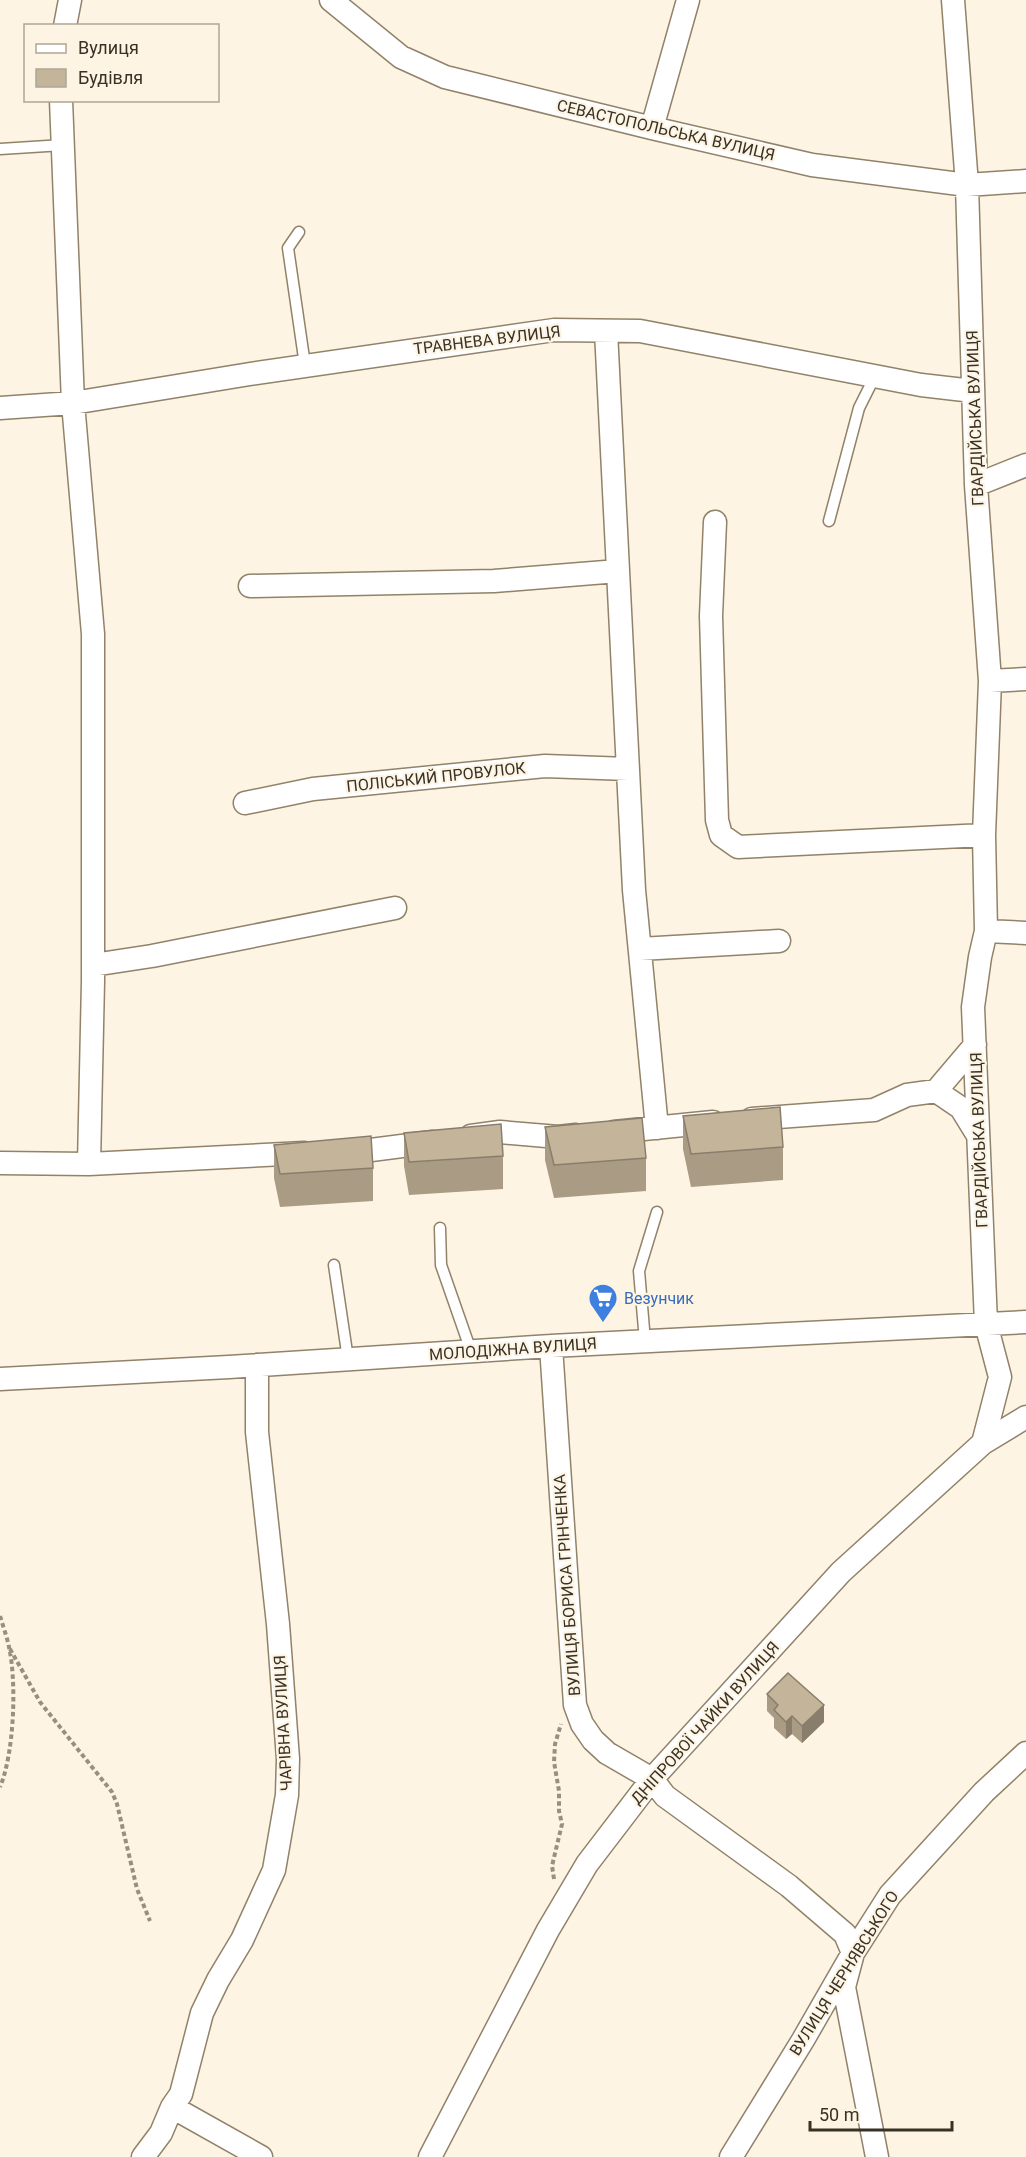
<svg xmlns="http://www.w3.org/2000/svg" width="1026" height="2157" viewBox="0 0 1026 2157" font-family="Roboto,sans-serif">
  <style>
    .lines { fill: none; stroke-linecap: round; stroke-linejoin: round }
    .service-casing { stroke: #918269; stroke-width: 13 }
    .minor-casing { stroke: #918269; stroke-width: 25 }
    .path { stroke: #978f81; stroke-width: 4; stroke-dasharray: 4.5 3; stroke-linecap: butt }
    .service { stroke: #fff; stroke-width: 10 }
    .minor { stroke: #fff; stroke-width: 22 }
    .wall { fill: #a99b84 }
    .shaded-wall { fill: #897e6c }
    .building { fill: #c4b49a; stroke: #897e6c; stroke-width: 1.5 }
    .labels { text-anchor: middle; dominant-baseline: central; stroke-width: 4.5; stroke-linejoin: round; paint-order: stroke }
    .street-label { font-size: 16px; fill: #373126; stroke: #fef4e3 }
    .shop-label { font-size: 16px; fill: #366cbe; stroke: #fef4e3; text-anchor: start }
  </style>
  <rect width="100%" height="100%" fill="#fef4e3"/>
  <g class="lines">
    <g class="service-casing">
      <path id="service" d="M0 149 63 145
        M299 232 288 248 305 365
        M829 521 859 408 875 376
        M440 1228 441 1265 471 1351
        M334 1265 348 1359
        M645 1341 639 1271 657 1212"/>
    </g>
    <g class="minor-casing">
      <path id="minor" d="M331 0 401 57 445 77 652 128 812 165 967 185 1026 181
        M953 0 967 185 976 485 990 681 984 835 986 931 980 957 973 1007 986 1324 1000 1377 983 1443
        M65 26 70 0
        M61 100 73 403 93 634V981L89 1164
        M652 128 688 0
        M606 331 634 890 657 1128
        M0 408 73 403 250 374 554 330 640 331 921 385 973 391
        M976 485 1026 465
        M715 522 711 616 717 820 721 835 738 847 984 835
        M250 586 494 581 618 571
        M990 681 1026 679
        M245 803 313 789 545 766 628 769
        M986 931 1026 933
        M640 949 779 941
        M93 965 152 956 395 908
        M936 1091 975 1045
        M752 1119 874 1110 907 1095 936 1091 961 1108 977 1134
        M614 1132 713 1122
        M471 1136 500 1132 558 1137 576 1135
        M343 1152 371 1150 433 1142
        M0 1163 89 1164 304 1153
        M551 1346 575 1705 582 1724 593 1740 607 1753 652 1779 665 1796 789 1886 845 1934 853 1953 844 1987 877 2157
        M0 1379 229 1367 551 1346 1026 1322
        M172 2107 261 2157
        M143 2157 161 2133 172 2107 181 2094 202 2013 218 1980 242 1940 274 1870 287 1795 288 1759 278 1624 257 1432V1365
        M430 2157 548 1930 587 1864 652 1779 841 1572 983 1443 1026 1417
        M731 2157 803 2040 853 1953 890 1895 984 1792 1026 1753"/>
    </g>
    <path class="path" d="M0 1616C3 1626 7 1637 9 1647 17 1683 14 1754 0 1787
      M10 1649 40 1702 112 1792 117 1804 137 1889 150 1921
      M554 1879 552 1866 562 1824 559 1811V1791L554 1762 555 1744 561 1724"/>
    <use href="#service" class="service"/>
    <use href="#minor" class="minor"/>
  </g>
  <path class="wall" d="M683 1116 783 1147V1180L691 1187 683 1149Z
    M545 1127 646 1158V1191L554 1198 545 1160Z
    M404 1133 503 1156V1189L409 1195 404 1166Z
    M274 1145 373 1168V1201L280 1207 274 1178Z
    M767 1694 824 1722 802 1743 792 1734 786 1739 774 1728V1718L767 1711Z"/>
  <path class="shaded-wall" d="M824 1705V1722L802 1743V1726Z
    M792 1716V1734L786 1739V1722Z"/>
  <path class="building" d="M780 1107 783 1147 691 1154 683 1116Z
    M642 1118 646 1158 554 1165 545 1127Z
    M501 1124 503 1156 409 1162 404 1133Z
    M371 1136 373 1168 280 1174 274 1145Z
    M788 1673 824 1705 802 1726 792 1716 786 1722 774 1710 778 1705 767 1694Z"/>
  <defs>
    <g id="supermarket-pin" transform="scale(1.5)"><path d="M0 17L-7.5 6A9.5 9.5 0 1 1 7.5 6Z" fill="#3f7fe0" stroke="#fef4e3"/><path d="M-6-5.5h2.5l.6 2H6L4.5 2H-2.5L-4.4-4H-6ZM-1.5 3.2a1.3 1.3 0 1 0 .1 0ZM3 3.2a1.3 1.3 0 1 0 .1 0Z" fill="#fff"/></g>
  </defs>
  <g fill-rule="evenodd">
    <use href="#supermarket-pin" x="603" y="1298"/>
  </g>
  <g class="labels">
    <g class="street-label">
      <text transform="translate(666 130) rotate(13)">СЕВАСТОПОЛЬСЬКА ВУЛИЦЯ</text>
      <text transform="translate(487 340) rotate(-7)">ТРАВНЕВА ВУЛИЦЯ</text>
      <text transform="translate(975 418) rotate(-92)">ГВАРДІЙСЬКА ВУЛИЦЯ</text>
      <text transform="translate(436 777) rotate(-6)">ПОЛІСЬКИЙ ПРОВУЛОК</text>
      <text transform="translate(979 1140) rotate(-92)">ГВАРДІЙСЬКА ВУЛИЦЯ</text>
      <text transform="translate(513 1349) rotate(-4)">МОЛОДІЖНА ВУЛИЦЯ</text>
      <text transform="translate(567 1585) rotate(-94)">ВУЛИЦЯ БОРИСА ГРІНЧЕНКА</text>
      <text transform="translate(283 1723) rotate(-93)">ЧАРІВНА ВУЛИЦЯ</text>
      <text transform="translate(705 1723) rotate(-48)">ДНІПРОВОЇ ЧАЙКИ ВУЛИЦЯ</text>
      <text transform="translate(844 1973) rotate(-58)">ВУЛИЦЯ ЧЕРНЯВСЬКОГО</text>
    </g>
    <g class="shop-label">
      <text x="624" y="1298">Везунчик</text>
    </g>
  </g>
  <rect x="24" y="24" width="195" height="78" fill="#fef4e3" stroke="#aea697" stroke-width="1.5"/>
  <rect x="36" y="44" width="30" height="9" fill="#ffffff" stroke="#aea697" stroke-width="1.5"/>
  <text x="78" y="54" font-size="18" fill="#373126">Вулиця</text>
  <rect x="36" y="69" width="30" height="18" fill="#c4b49a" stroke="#aea697" stroke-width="1.5"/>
  <text x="78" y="84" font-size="18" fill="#373126">Будівля</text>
  <path d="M810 2121v9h142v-9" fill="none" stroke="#373126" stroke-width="3"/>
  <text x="819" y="2121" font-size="18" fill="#373126" stroke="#fef4e3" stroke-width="4.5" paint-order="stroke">50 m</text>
</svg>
